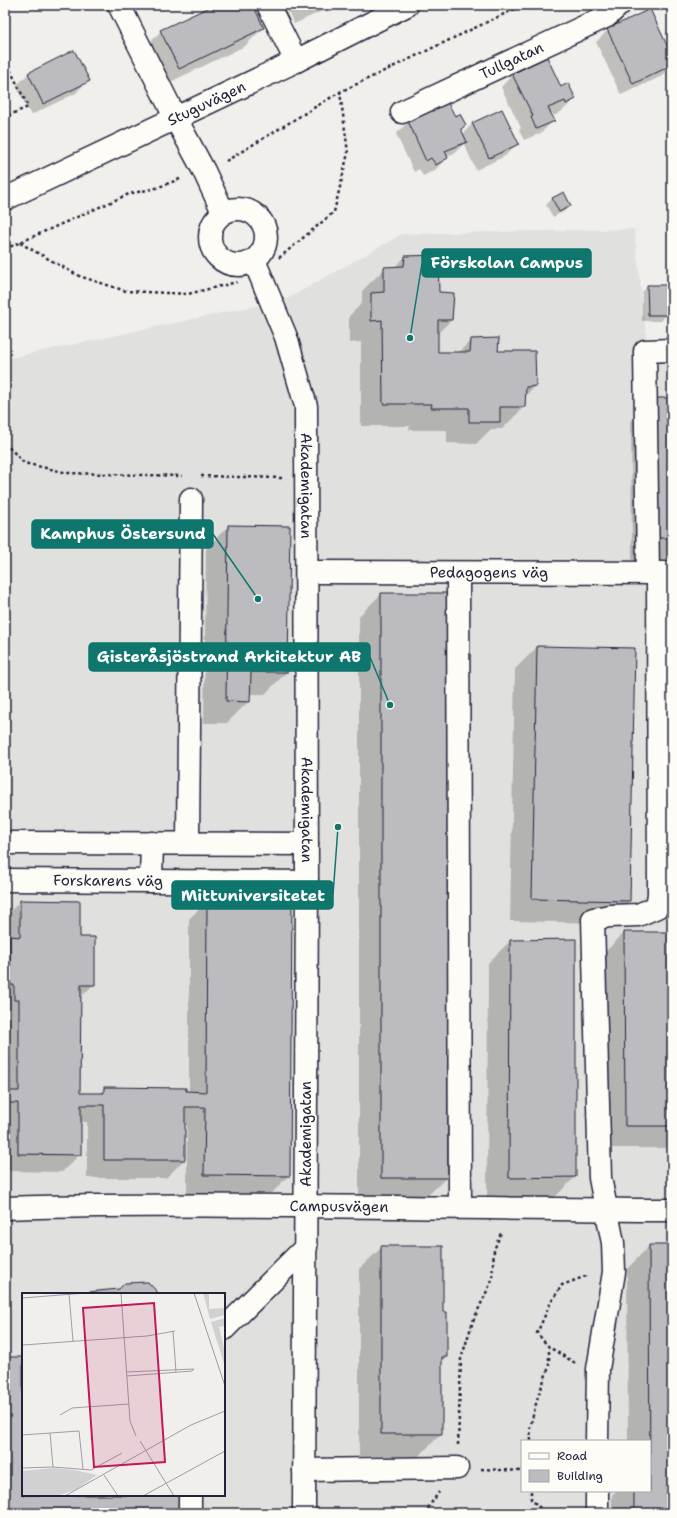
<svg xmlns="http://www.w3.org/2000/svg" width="677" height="1518" viewBox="0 0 677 1518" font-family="'Shantell Sans',sans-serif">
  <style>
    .built { fill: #e0e0df; fill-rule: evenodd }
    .shadow { fill: #0003 }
    .building { fill: #bcbcc0; stroke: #22223b }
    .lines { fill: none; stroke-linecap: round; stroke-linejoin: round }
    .minor-casing { stroke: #22223b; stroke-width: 25 }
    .major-casing { stroke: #22223b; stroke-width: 25 }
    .path { stroke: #22223b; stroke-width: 2.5; stroke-dasharray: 3 3; stroke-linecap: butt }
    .minor { stroke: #fdfcf7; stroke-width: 22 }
    .major { stroke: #fdfcf7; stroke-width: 22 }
    .labels { text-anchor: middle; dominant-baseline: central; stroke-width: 3.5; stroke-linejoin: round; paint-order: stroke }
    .street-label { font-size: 15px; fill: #22223b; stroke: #fdfcf7 }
    .inset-road { fill: none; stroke: #9e9da5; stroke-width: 1 }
    .view { fill: #c2185b; fill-opacity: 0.15; stroke: #c2185b; stroke-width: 2 }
    .inset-edge { fill: none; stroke: #22223b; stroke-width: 2 }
    .leader { fill: none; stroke: #0f766e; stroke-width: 1.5 }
    .callout-dot { fill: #0f766e; stroke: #fdfcf7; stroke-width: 1.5 }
    .callout { fill: #0f766e; stroke: #0f766e; stroke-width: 1.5 }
    .callout-label { font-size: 16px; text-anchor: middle; font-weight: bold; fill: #fff }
  </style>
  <rect width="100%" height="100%" fill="#f0efec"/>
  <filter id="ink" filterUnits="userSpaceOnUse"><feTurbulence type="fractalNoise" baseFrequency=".025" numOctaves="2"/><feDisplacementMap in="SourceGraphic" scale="8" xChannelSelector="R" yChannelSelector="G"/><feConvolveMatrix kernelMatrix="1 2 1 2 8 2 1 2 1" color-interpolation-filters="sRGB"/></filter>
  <g filter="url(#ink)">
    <path class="built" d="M634 229 649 359H672V1513H5V359L287 299 402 234ZM23 1294H224V1495H23ZM522 1441H650V1491H522Z"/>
    <path class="shadow" d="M216 5H252L263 28 245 46 162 86 143 49 161 31Z
      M285 5H335L294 24Z
      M608 30 672 58V66L662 76 621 95 596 42Z
      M28 74 88 80 76 93 31 115 16 86Z
      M513 74 560 88 575 99 562 111 554 116 552 113H550L554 120 541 133 524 140 519 130 521 128 501 87Z
      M447 104 462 135 472 124 501 110 517 144 505 156 476 170 464 144 453 154 447 157 435 170 423 176 419 169 414 172 396 134 408 122Z
      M552 199 569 206 563 212 553 217 546 205Z
      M405 257 438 293 453 294 451 320 437 334V352L458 353 471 340 498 339 497 352H534L535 386 524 397V407L502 429H491L476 444 447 443V430H409L410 426H361V342L349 343V316L362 303V291L385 268 395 267Z
      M648 286 667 314 661 321H642V292Z
      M654 399H672V560H632L631 421Z
      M228 526 287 672 265 694H249V701L227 723H204L206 549Z
      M381 594 447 1177 424 1199 359 1200V616Z
      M537 647 629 901 607 923 510 921 515 669Z
      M20 901 79 938 94 984 80 998 79 1094H99L104 1088 189 1092V919L207 901H291L289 1175 272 1193H187V1125H184V1160L166 1178H87V1122H80V1154L62 1172 5 1171V917Z
      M624 933H672V1148H603L602 955Z
      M575 940V1177L553 1199H487L488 963 510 941Z
      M649 1246H672V1513H612V1495L616 1491H650V1441H628L627 1269Z
      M382 1247 442 1313 446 1357 441 1361V1434L419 1456H359V1269Z"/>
    <path class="building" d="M214 5H253L264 28 179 69 160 30Z
      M650 9 672 56V65L633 84 607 29Z
      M74 50 90 81 43 104 28 73Z
      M547 57 561 87 568 83 576 99 566 104 565 101 548 108 555 121 536 129 531 117 533 116 512 74Z
      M5 99 8 107 5 108Z
      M448 103 455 116 460 114 466 125 461 129 467 142 445 151 448 158 436 165 431 158 426 161 408 121Z
      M502 109 519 144 489 158 472 123Z
      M564 192 571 206 559 212 552 198Z
      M438 255 439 292 454 293 452 320H438V352H470L471 339 499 338 498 351H535L536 386 526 387 525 407H500V422H469V408H431L432 404H383L382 320 371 321V293L384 292V267L404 266 405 256Z
      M647 285H668V315H648Z
      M653 398H672V538H654Z
      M228 525 290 526 288 672H251L250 702 226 701Z
      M381 593H447L448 1178H381Z
      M537 646 635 648 630 901 532 899Z
      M20 900 80 901V937H95V985H81L80 1093H104V1087L186 1088V1091L206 1092 207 900H292L290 1176 204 1175 205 1107H185V1160H104V1105H81V1155L18 1154V1103H5V1091H19V1000H14V985H10V936L20 937Z
      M624 932H672V1126H625Z
      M576 939V1177L509 1178 510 940Z
      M649 1245H672V1513H634V1491H650Z
      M381 1246H443V1312H447V1357H442V1434H381Z
      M148 1282 159 1294H86L88 1292 119 1289 125 1283Z
      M5 1357H23V1495H182L181 1513H5Z"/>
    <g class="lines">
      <g class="minor-casing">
        <g id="minor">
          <path d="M119 5 176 119 204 171 223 212"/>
          <path d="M268 5 296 61"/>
          <path id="s1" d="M402 112 607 16 619 5"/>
          <circle cx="238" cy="237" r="28"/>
          <path id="s2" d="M254 260 286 337 306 406 307 882 304 1513"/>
          <path id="s3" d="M307 572 672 573"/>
          <path d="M458 573 460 1207"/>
          <path d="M648 573 645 351 672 350"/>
          <path d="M5 843 307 844"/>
          <path d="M188 843 191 499"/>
          <path id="s4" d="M5 880 307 882"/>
          <path d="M151 881 152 843"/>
          <path id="s5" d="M5 1208C227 1202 450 1209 672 1210"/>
          <path d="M224 1329 306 1247"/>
          <path d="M597 1441 598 1369 614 1272 613 1243 600 1178 593 919 610 916 638 915 657 907 659 894 658 573"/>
          <path d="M304 1470 457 1468"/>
          <path d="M597 1491V1513"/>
          <path d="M190 1513V1495"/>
        </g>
      </g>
      <g class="major-casing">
        <g id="major">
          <path id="s6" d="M5 199 296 61 407 5"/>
        </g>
      </g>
      <path class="path" d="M5 59 28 107 5 117
        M226 161 340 92 523 5
        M20 243 79 276 126 291 188 294 237 282
        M5 249 129 194 156 188 180 179
        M279 258 334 212 348 153 340 92
        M5 443 24 463 68 473 182 476
        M201 476 282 478
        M575 1363 549 1347 537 1333 551 1302 562 1285 589 1275
        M531 1441 530 1427 538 1396 549 1367V1348
        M458 1445 461 1359 473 1321 492 1280 494 1250 501 1233
        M481 1469 522 1471
        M531 1491V1499L545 1513
        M426 1513 425 1512 439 1492"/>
      <use href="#minor" class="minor"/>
      <use href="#major" class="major"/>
    </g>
  </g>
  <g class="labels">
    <g class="street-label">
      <text stroke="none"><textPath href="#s1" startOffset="121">Tullgatan</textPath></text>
      <text stroke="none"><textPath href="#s6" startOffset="223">Stuguvägen</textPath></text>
      <text stroke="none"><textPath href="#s2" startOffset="235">Akademigatan</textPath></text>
      <text stroke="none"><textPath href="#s3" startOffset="182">Pedagogens väg</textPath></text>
      <text stroke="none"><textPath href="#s2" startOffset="559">Akademigatan</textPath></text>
      <text stroke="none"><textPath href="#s4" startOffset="103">Forskarens väg</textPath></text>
      <text transform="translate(306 1134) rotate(-90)">Akademigatan</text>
      <text stroke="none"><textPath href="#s5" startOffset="334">Campusvägen</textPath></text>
    </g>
  </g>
  <g transform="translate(22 1293)">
    <rect width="203" height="203" fill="#f0efec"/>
    <path d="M181 0H187V16L203 15V22L188 26ZM203 25V33L197 34 203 58V74L189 29Z" fill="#d2d1d1"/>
    <path d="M31 175 52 177 75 182 55 196 35 203H0V178Z" fill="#d2d1d1"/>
    <path class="inset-road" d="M99 0 108 128 114 143M172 0 203 93M47 1 51 48M0 5 64 0M151 38 154 79M1 52 125 43 153 38M104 79 172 76 170 78 105 83M38 122 50 115 107 111M28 140 31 174M0 142 57 138 61 176M118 148 152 203M0 175 31 174 69 177 100 160M82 182 96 203M43 203 169 132 203 118M121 203 203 158"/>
    <path class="view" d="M132 10 143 169 72 174 61 15Z"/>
    <rect width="203" height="203" class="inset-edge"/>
  </g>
  <path class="leader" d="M410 338L422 263M258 599L213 534M390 705L370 657M338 827L333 895"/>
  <g class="callout-dot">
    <circle cx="410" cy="338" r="4"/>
    <circle cx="258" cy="599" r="4"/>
    <circle cx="390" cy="705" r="4"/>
    <circle cx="338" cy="827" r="4"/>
  </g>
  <g class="callout">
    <rect x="422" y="249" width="169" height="28" rx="4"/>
    <rect x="32" y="520" width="181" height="28" rx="4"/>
    <rect x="89" y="643" width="281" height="28" rx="4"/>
    <rect x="172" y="881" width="161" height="28" rx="4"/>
  </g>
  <g class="callout-label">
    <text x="507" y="268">Förskolan Campus</text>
    <text x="123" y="539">Kamphus Östersund</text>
    <text x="229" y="662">Gisteråsjöstrand Arkitektur AB</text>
    <text x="253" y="901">Mittuniversitetet</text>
  </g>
  <rect width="677" height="1518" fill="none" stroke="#fdfcf7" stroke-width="20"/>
  <rect x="10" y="10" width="657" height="1498" fill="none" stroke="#22223b" stroke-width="1.5" filter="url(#ink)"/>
  <rect x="521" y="1440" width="130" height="52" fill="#fdfcf7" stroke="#a5a5ac"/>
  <rect x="529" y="1453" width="20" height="6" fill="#fdfcf7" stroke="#a5a5ac"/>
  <text x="557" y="1460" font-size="12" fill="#22223b">Road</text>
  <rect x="529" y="1470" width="20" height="12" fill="#bcbcc0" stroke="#a5a5ac"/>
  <text x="557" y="1480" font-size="12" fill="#22223b">Building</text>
</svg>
